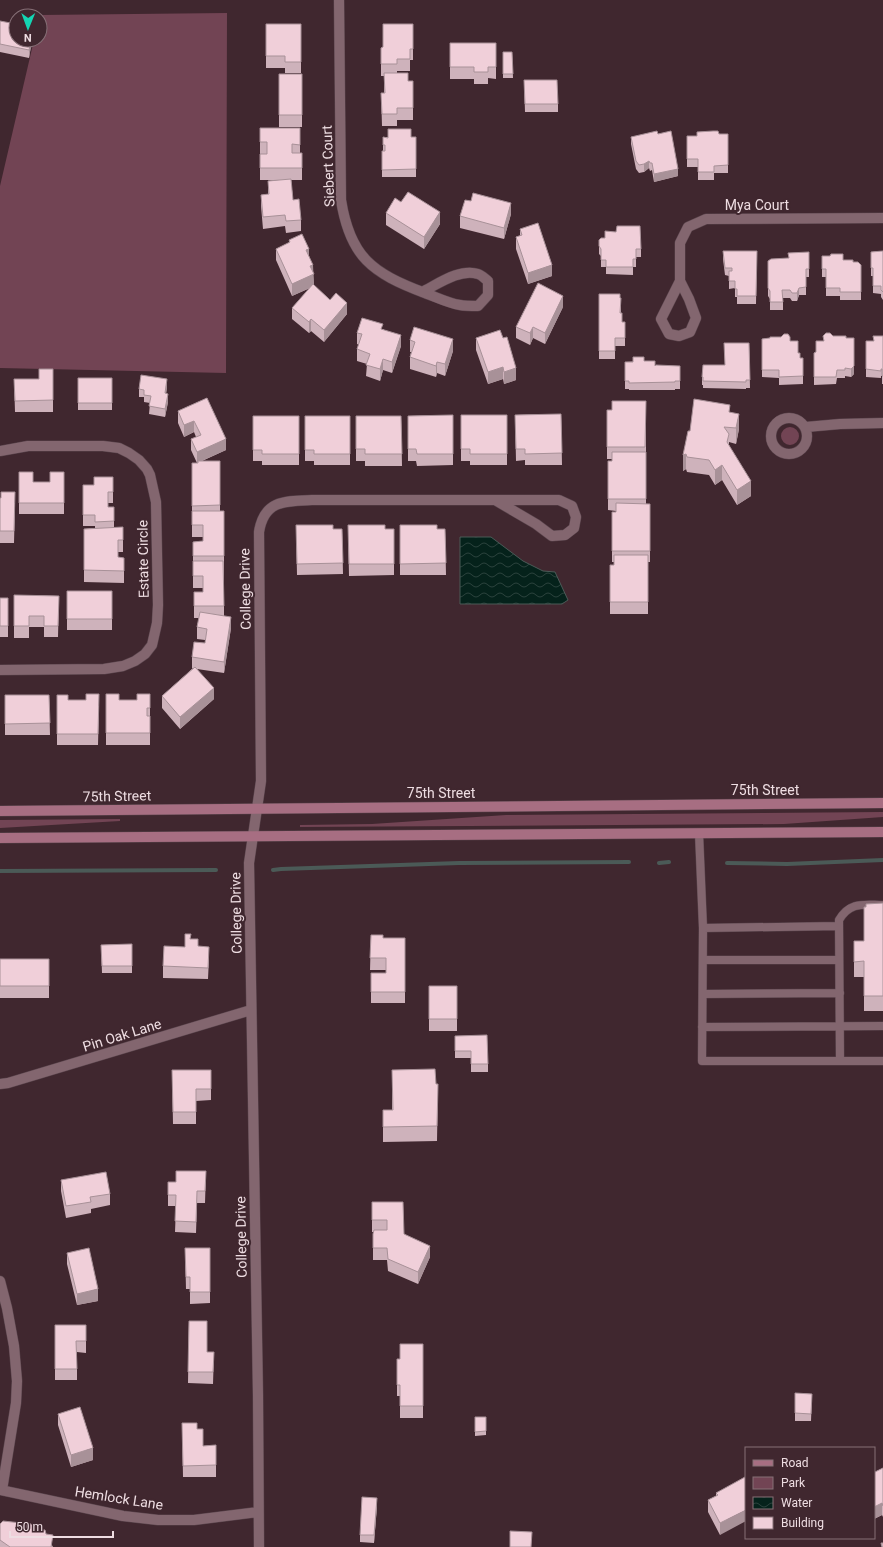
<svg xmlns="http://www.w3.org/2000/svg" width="883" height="1547" viewBox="0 0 883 1547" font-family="Roboto,sans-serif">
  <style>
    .green { fill: #724454 }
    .water { fill: url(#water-waves); stroke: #4b5a57 }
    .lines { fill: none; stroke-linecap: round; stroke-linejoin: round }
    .stream { stroke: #4b5a57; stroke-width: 4 }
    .lane-casing { stroke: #5a454d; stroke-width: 9 }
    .street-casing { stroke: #5a454d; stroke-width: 11 }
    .secondary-casing { stroke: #5a454d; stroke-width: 11 }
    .lane { stroke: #83666f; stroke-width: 8 }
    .street { stroke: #83666f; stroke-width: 10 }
    .secondary { stroke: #a76e82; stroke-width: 10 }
    .wall { fill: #ceb2bb }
    .shaded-wall { fill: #a89198 }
    .building { fill: #f0cfd9; stroke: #a89198 }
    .labels { text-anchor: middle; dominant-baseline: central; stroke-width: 4; stroke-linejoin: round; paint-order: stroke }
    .street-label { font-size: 14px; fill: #eedde2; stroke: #40272f }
  </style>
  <defs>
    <pattern id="water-waves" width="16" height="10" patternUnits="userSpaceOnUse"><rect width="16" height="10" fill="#05221b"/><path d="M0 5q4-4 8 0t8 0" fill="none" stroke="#2a423c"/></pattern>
  </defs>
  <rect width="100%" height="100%" fill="#40272f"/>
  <path class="green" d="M227 13 226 373 0 368V186L34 40H40V15Z
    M781 436a9 9 0 1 1 18 0a9 9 0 1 1-18 0Z
    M883 812V817L784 824 300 827V825L372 824 506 815Z
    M120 819V821L0 828V820Z"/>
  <path class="water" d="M460 537H491L523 561 543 571 555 572 568 600 562 604H460Z"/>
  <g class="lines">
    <path class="stream" d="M659 863 669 862
      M727 863 787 864 883 860
      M273 870 281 869 459 863 629 862
      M0 871 216 870"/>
    <g class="lane-casing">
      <path id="lane" d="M699 833 703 928 702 1061H883
        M703 928 839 926
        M703 960H839
        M703 994 840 993
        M702 1027 883 1026
        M840 1061 839 920C850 901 864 905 883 905"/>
    </g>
    <g class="street-casing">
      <path id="street" d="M339 0 341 200C350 257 372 273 425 293 436 297 448 303 460 305 465 306 472 306 478 306L488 295V281C485 279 482 275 478 274 460 268 438 284 422 292
        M680 281 661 319 669 334 679 336 690 332 696 318 689 299 680 281V243L688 227 706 219 883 218
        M771 436a18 18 0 1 1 36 0a18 18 0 1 1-36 0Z
        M806 427 840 424 883 423
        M0 451 28 446H103L119 448 129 453 139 460 147 469 150 475 156 502 158 605 157 623 152 645 145 654 135 661 123 666 104 669 0 670
        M0 1084 8 1083 251 1010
        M0 1281 7 1308 14 1346 17 1381 16 1403 2 1490
        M0 1490 123 1516 158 1520H194L258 1512
        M259 1547 258 1395 249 863 261 781 259 532C264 500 285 501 312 500H559L572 506 576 517 574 528 565 535 552 536 536 524 495 500"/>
    </g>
    <g class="secondary-casing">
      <path id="secondary" d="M0 811 883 803
        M0 838 883 832"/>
    </g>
    <use href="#lane" class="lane"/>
    <use href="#street" class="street"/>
    <use href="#secondary" class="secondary"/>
  </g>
  <path class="wall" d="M0 21 16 40H32L29 58 0 52Z
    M266 24H301V73H285V68H266Z
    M413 24V60H410V71H397V73L408 81H413V120H397V126H382L381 93H384V76H381V48L383 47Z
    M450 43H496V79L488 78V84H474V79H450Z
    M503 52H512L513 78H503Z
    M279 74H302V127H279Z
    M524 80 558 104V112H525Z
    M260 128H300V153H302V180H291L293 200 301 220V231L286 233 285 226 263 229 261 206V195L268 194V181L282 180H260V154H266H260Z
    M658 134 678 176 654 182 652 170 650 171 649 168 644 172 639 173 636 169 631 144V137Z
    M719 134H728V173H714V180H698V167H687V136H697Z
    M383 137H416V177H382V151H383Z
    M401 202 440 224 424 249 386 225V213Z
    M511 214 504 239 460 228V216Z
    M520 229 552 276 528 284 516 249V237L520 236Z
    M289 240 309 256 313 272 314 286 347 314 324 342 311 331 309 333 292 319V308L310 288 292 296 276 260V249L289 243Z
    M599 240 641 249V257H636V267H633V275L606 274V267H601V256L599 254Z
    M723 251H757L756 304H737V297H735V288L729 289V276L725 275 723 259Z
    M883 251V300L881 297V294L873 293V276H871V252Z
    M809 252V277H806V295H799L797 301H792L790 298H783V310H770V299L768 296V261L789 258Z
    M822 256H830L843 260 861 265V300H840V296H826V277H822Z
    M599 294 620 298 621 305V313L622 322H625V346H615V359H599Z
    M563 307 545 344 533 338 530 345 516 338V327Z
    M383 329 401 346 392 373 383 370 380 381 366 376 367 364 357 361V349L359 345 357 344V333Z
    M833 336 846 338 854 374 851 377 845 376V378H837L836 384 814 385V353L816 352Z
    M883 336V384H882V376H881V378L866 377V341H874Z
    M476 338H503L516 380 504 384 503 379 488 384 476 350Z
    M770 338 790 341 798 353 800 358H803V384L779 385V378L762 377V339Z
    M410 340 453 351 445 376 437 373 436 377 410 369V357L411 352H410Z
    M749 343 750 388H746V389L703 388V385H702V377L725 365Z
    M644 361 655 366H680V389H675V390H629V389H625V362Z
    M53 369V412H15L14 379H39Z
    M78 378H112V410H78Z
    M167 387 166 394 168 402 165 417 149 414 150 403 144 402V397H139V389Z
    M207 398 226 450 202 461H220V511H224V616L231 628 224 673 197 669 214 699 180 729 162 708V696L193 668H192V657L205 643V640L197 639V627L199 618H194V592H203V588H193V542L203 541V537H192V463H197L191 450V439L196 437 194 432 184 437 178 423V411Z
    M646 401V504H650V562H648V614H610V565H614V562H612V512H616V511L608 510V461H612V459H607V410H612Z
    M730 412 739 429 736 444 729 442V445L751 496 737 505 722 480 715 485 709 475 687 472 686 469 683 471V455Z
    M561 414 562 465H525V460L516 461 515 415Z
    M453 415V465L417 466 416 461H408V416Z
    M461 415H507V465H470V461H461Z
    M253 416H299V465H262V461H253Z
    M305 416H350V465H314V461H305Z
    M356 416H401L402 466H365V461H356Z
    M19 472 33 482H50L64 472V514H19Z
    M113 477V503H108V507H114V528L123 527V552H118V557L124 558V583L84 582V529L95 528V526H83V485H94Z
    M0 498 15 503 14 543H0Z
    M296 525 333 529H342L343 574 297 575Z
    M348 525 385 529H394V575L349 576Z
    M400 525 437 529H445L446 575H400Z
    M67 591H112V630H67Z
    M14 595 59 596 58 637H44V627H29V638H14Z
    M0 598H8V637H0Z
    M106 694 119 700H137L150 694V745H106Z
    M5 695H49L50 735H5Z
    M57 695 68 700 99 706 98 745H57Z
    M883 903V1011H864V977H854V941H864Z
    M371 935 383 938H405V1003H371V973H386V970H370Z
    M191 939 209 958 208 979 163 978V966L185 947Z
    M132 944V973H102L101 945Z
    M0 959H49V998H0Z
    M429 986H457V1031H429Z
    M455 1036 488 1064V1072H471V1058H455Z
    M172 1070H211V1100L196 1101V1124H173Z
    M392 1070 436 1084H438L437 1141 383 1142V1110H392Z
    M206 1171 205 1203H197L196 1233 175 1232 176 1206H168V1182H176Z
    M61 1180 110 1194V1205L91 1209V1213L66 1218 61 1191Z
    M372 1202 404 1234 430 1257 418 1284 388 1271 387 1260H373V1234L374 1232H372Z
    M185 1248H210V1303L190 1304V1289H186Z
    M67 1253 98 1301 77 1305 67 1264Z
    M189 1321 207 1352H214L213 1384 188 1383Z
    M55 1325H86V1353L77 1352V1380H55Z
    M423 1344V1418H400V1396H397V1385L400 1359Z
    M795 1393 812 1394 811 1421H795Z
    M58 1414 93 1460 71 1467 58 1425Z
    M475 1417H486V1435L475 1436Z
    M182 1423 197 1429 203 1446 216 1445V1477H183Z
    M883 1468V1517L882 1515 874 1519V1470L875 1472Z
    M746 1479 720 1535 708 1512V1500L716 1496V1493Z
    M377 1506 374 1543 360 1542V1535Z
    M0 1524 37 1529 46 1534 53 1547H0Z"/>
  <path class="shaded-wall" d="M31 40H32L29 58V50Z
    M649 161V168L644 172V164Z
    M678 169V176L654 182V174Z
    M511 203V214L504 239V228Z
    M440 212V224L424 249V237Z
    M309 249V261L306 250Z
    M313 265 314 286 292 296V284L310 266Z
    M552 265V276L528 284V273Z
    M799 288V295L797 301V293Z
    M563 296V307L545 344V333Z
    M347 303V314L324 342V330Z
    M311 319V331L309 333V322Z
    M533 327V338L530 345V333Z
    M401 335V346L392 373V362Z
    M453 339V351L445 376V364Z
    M383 359V370L380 381V369Z
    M437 362V373L436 377V366Z
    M854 366V374L851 377V369Z
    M503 367V379L488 384V372Z
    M516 368V380L504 384V372Z
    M167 379V387L165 401V393Z
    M168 394V402L165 417V409Z
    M739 414V429L736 444V428Z
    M194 421V432L184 437V425Z
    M226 439V450L197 463V452Z
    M686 454V469L683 471V455Z
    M722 465V480L715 485V470Z
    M751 481V496L737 505V490Z
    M231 617V628L224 673V662Z
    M214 688V699L180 729V717Z
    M430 1246V1257L418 1284V1272Z
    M98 1289V1301L77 1305V1294Z
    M93 1448V1460L71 1467V1455Z
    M377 1498V1506L374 1543V1535Z
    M882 1503V1515L874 1519V1507Z
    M746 1510V1521L720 1535V1523Z"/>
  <path class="building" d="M0 21 16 24V40H31L29 50 0 44Z
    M266 24H301V62H285V56H266Z
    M383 24H413V49H410V59H397V64H381V48L383 47Z
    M450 43H496V67H488V72H474V67H450Z
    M503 52H512L513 74H503Z
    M384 73H408V81H413V108H397V114H382L381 93H385Z
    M279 74H302V115H279Z
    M524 80H557L558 104H525Z
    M260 128H300V145L292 144V153H302V168H260V154H267V142H260Z
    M388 129H411V137H416V169L382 170V151H385V145H383V137L388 138Z
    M657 131 658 134 671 131 678 169 654 174 652 163H650L649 161 644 164 639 165 636 161 631 137Z
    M713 131H718L719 134H728V165L714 166V172H698V159H687V136H697V132Z
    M291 179 293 200 299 199 301 220 286 221 285 215 263 217 261 195 269 194 268 181Z
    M408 192 440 212 424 237 386 213 395 198 401 202Z
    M473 193 511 203 504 228 460 216 465 200 471 201Z
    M538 223 552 265 528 273 516 237 522 235 520 229Z
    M617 226H640L641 249H636V259H633V267H606V260H601V249L599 246V240L601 238H605V231L616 232Z
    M302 234 309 249 306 250 313 265 310 266 314 274 292 284 276 249 290 242 289 240Z
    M723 251H757L756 296H737V289H735V281H729V271H732V268H725Z
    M883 251V292L881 290V286H873V268H871V252Z
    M809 252V269H806V287L799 288 797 293H792L790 290H782L783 302H770V291L768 288V261L771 259 789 258 788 253Z
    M831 254H843V260H853V262H858L861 265V292H840V288H826V269H822V256H830Z
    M538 283 563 296 545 333 533 327 530 333 516 327Z
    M313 284 330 300 336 293 347 303 324 330 311 319 309 322 292 308Z
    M599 294H620V298H621L620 313H622V322H625V338H615V351H599Z
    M362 318 383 324 381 329 401 335 392 362 383 359 380 369 366 365 370 354 357 349 362 334 357 333Z
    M414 327 453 339 445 364 437 362 436 366 410 357 415 342 410 340Z
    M500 330 503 338 507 337 516 368 504 372 503 367 488 372 476 338Z
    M826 333H830L833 336H846V338H854V366L851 369 845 368V370H837L836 377H814V353L816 352V341H824L823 336Z
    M784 334H788L790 337V341H798V353H800V358H803V376L779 377V370H762V339L770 338V337H781Z
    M873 336H883V376H882V369H881V371L866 369V341H874Z
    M724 343H749L750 380H746V382L703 381V377H702L703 365H725Z
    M633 357H644V361H655V366L656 365 680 366V381H675V382L629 383V381H625V362H633Z
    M39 369H53V400L15 401 14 379H39Z
    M141 375 167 379 165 393 168 394 165 409 149 406 151 396 144 395V390L139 389Z
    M78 378H112V403H78Z
    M207 398 226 439 197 452 191 439 201 435 194 421 184 425 178 411Z
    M694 399 730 405 729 412 739 414 736 428 724 427 729 434 727 442 751 481 737 490 722 465 715 470 709 460 687 457 686 454 683 455 688 431H690Z
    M612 401H646L645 447H607V410H612Z
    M561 414 562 453 525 454V449H516L515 415Z
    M453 415V454H417L416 449H408V416Z
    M461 415H507V454H470V449H461Z
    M253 416H299V454H262V450H253Z
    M305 416H350V454H314V450H305Z
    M356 416H401L402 454H365V449H356Z
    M612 452H646V499H608V461H612Z
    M198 461H220V505L192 506V463H198Z
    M19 472H33V482H50V472H64V503H19Z
    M94 477H113V492H108V507H114V521L95 522V515H83V485H94Z
    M1 492H15L14 531H0V498H1Z
    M616 503 650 504V551H612V512H616Z
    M192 511H224V556H193V542L203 541V525H192Z
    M296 525H333V529H342L343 563 297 564Z
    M348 525H385V529H394V564H349Z
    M400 525H437V529H445L446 563 400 564Z
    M123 527V540H118V557L124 558V571L84 570V529Z
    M614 555H648V602H610V565H614Z
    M193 561H223L224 606H194V592H203V576H193Z
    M67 591H112V619H67Z
    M14 595 59 596 58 626H44V616H29V626H14Z
    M0 598H8V626H0Z
    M200 612 231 617 224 662 192 657 194 642 205 643 207 629 197 627Z
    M195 667 214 688 180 717 162 696Z
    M86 694H99L98 734H57V695H68V700H86Z
    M106 694H119V700H137V694H150V708H147V716H150V733H106Z
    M5 695H49L50 723 5 724Z
    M883 903V996H864V961L854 962V941H864V907H866V904Z
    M185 934H191L190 939H198V946L209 947 208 968 163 966 164 946 185 947Z
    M371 935H383V938H405V992H371V973H386V958H370Z
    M132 944V966H102L101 945Z
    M0 959H49V986H0Z
    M429 986H457V1019H429Z
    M487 1035 488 1064H471V1051H455V1036Z
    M435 1069 436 1084H438L437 1126 383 1127V1110H393L392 1070Z
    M172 1070H211V1089H196V1112H173Z
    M176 1171H206L205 1191H197L196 1222 175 1221 176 1195H168V1182H176Z
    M106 1172 110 1194 90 1197 91 1202 66 1206 61 1180Z
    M372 1202H403L404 1234 430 1246 418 1272 388 1259 387 1248H373V1234L374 1230H387V1220H372Z
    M89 1248 98 1289 77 1294 67 1253Z
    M185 1248H210V1292H190V1277H186Z
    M189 1321H207V1352H214L213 1372H188Z
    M55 1325H86V1341H76L77 1369H55Z
    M400 1344H423V1406H400V1385H397V1359H400Z
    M795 1393 812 1394 811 1414 795 1413Z
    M80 1407 93 1448 71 1455 58 1414Z
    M475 1417H486V1431L475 1432Z
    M182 1423H197V1429H203V1446L216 1445V1465L183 1466Z
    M883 1468V1506L882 1503 874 1507V1470L875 1472Z
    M745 1477 746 1479V1510L720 1523 708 1500 718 1495 716 1493Z
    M362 1497 377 1498 374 1535H360Z
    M3 1521 31 1524 37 1529 45 1530 46 1534 53 1535 51 1547H10L0 1540V1524Z
    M510 1531 532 1532 531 1547H510Z
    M881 1543H883V1547H882Z"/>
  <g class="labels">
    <g class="street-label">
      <text transform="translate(328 166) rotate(-92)">Siebert Court</text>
      <text x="757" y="205">Mya Court</text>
      <text transform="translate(143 559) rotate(-91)">Estate Circle</text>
      <text transform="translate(245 589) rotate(-91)">College Drive</text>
      <text x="765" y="790">75th Street</text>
      <text x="441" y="793">75th Street</text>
      <text transform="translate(117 796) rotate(-1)">75th Street</text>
      <text transform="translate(236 913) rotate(-91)">College Drive</text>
      <text transform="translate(122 1035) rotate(-17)">Pin Oak Lane</text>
      <text transform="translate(241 1237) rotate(-91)">College Drive</text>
      <text transform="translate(119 1498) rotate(9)">Hemlock Lane</text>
    </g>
  </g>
  <rect x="745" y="1447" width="130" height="92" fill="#40272f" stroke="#867077"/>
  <rect x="753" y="1460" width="20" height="6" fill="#a76e82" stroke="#867077"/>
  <text x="781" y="1467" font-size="12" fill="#eedde2">Road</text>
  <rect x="753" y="1477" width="20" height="12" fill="#724454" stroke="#867077"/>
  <text x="781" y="1487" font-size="12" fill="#eedde2">Park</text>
  <rect x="753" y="1497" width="20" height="12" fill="url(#water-waves)" stroke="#867077"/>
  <text x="781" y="1507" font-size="12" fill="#eedde2">Water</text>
  <rect x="753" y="1517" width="20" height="12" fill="#f0cfd9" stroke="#867077"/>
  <text x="781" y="1527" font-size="12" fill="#eedde2">Building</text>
  <g transform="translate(28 28) rotate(181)"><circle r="19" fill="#40272f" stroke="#867077"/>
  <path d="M0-3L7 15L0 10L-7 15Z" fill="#14d5b3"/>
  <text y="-6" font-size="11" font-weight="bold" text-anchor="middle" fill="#eedde2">N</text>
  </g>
  <path d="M10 1531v6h103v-6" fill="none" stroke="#eedde2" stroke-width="2"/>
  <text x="16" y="1531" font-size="12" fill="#eedde2" stroke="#40272f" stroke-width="3" paint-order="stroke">50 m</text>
</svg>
